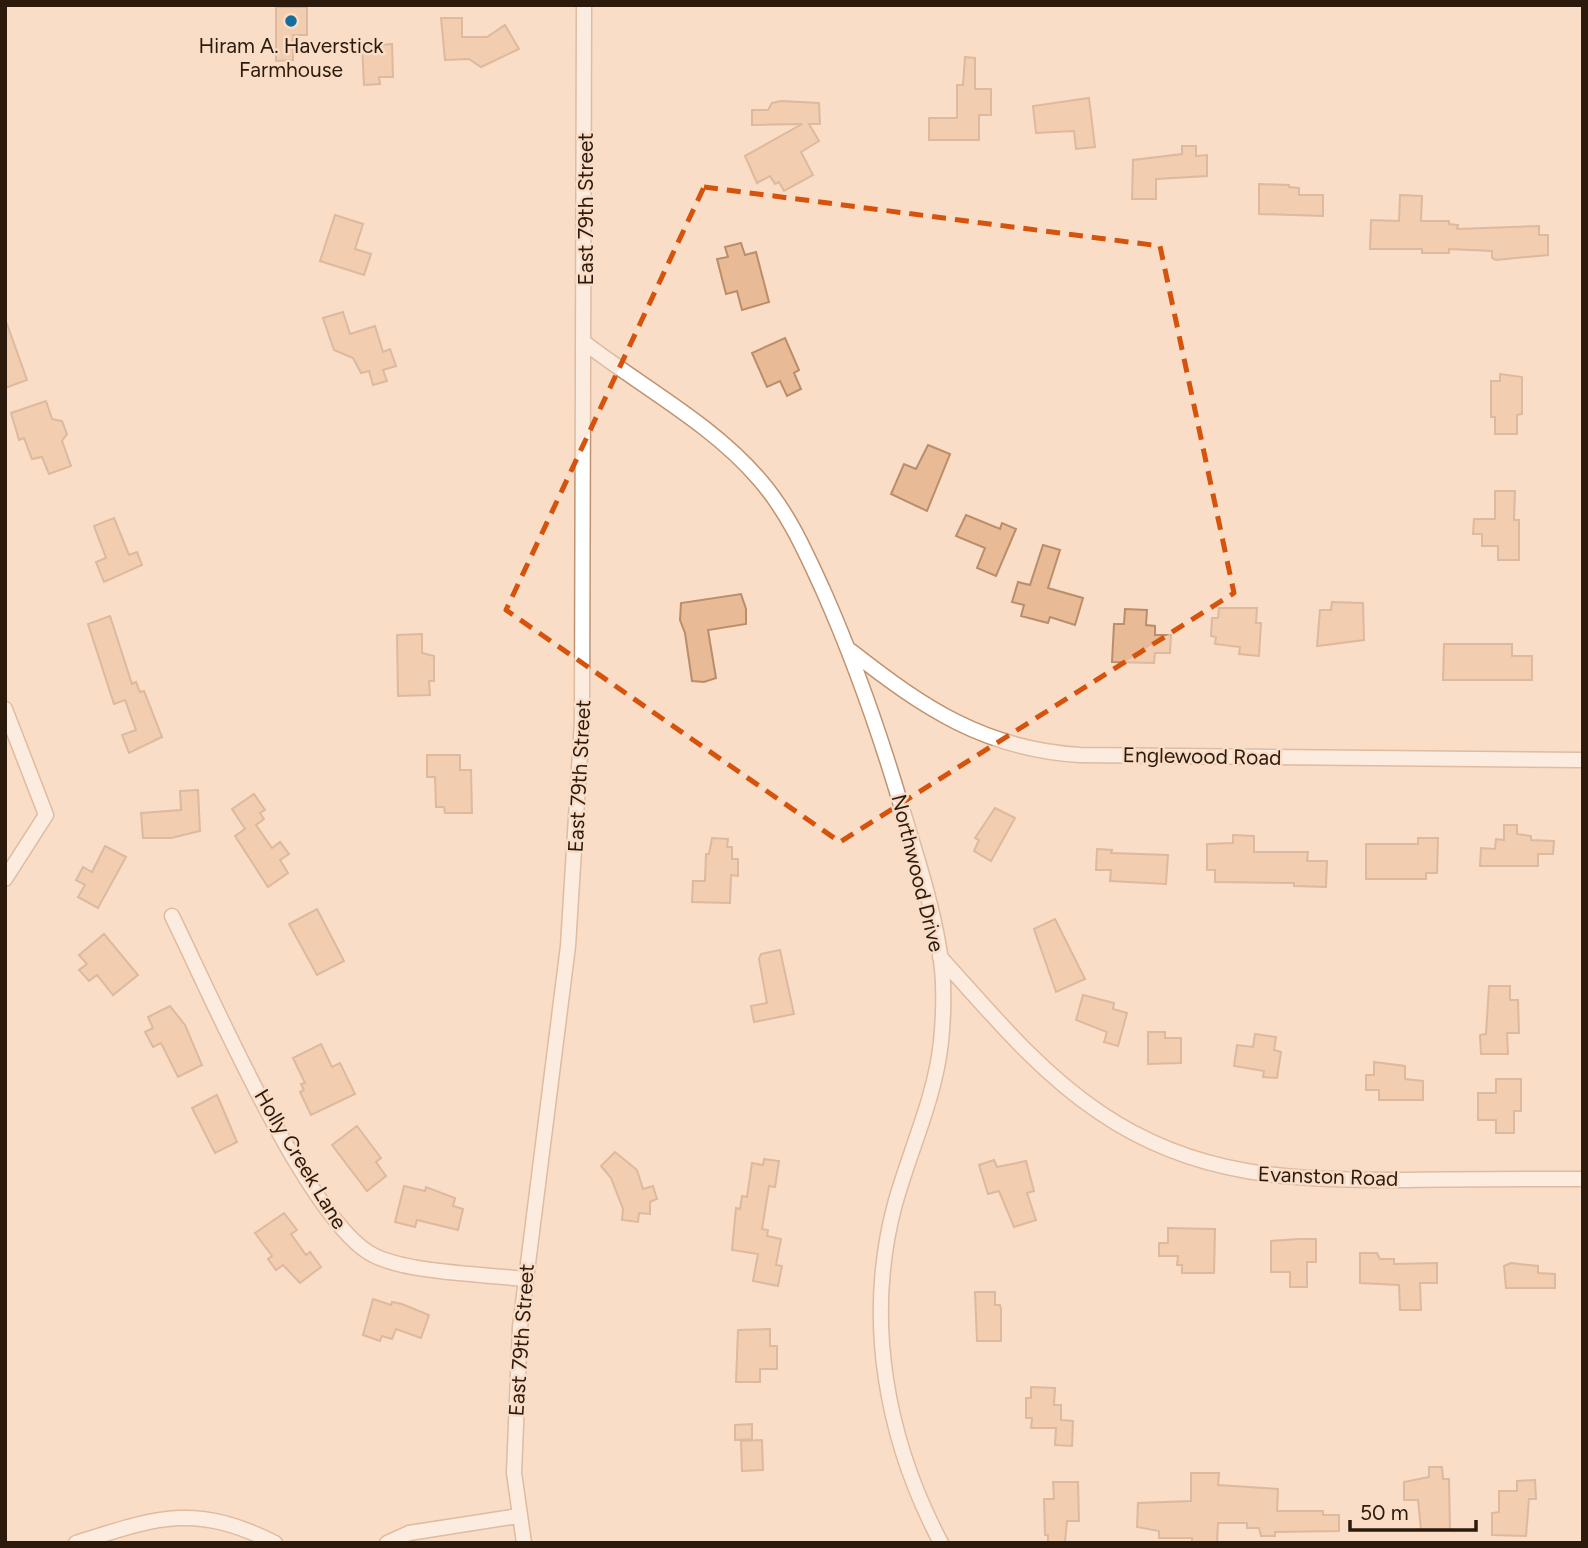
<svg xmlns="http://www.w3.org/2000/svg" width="1588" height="1548" viewBox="0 0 1588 1548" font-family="Figtree,sans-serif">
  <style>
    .building { fill: #e8ba95; stroke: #ba8e6b; stroke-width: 2 }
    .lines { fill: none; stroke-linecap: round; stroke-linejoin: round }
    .minor-casing { stroke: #bf9370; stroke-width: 17 }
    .minor { stroke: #fff; stroke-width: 14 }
    .marked { fill: none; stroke: #d5530c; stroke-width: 5; stroke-dasharray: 14 9; stroke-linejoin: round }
    .poi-dot { fill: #166c9c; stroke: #f9ddc7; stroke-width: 2.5 }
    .labels { text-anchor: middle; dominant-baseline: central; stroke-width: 5; stroke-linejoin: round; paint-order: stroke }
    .poi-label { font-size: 21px; fill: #2c1b0d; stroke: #f9ddc7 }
    .street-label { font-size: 21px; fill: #2c1b0d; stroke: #f9ddc7 }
  </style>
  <rect width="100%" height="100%" fill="#f9ddc7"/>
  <path class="building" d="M276 7H307V35H293V60L276 61Z
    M441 18H462V37H487L505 25 519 49 481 67 469 59 445 60Z
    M392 44 393 77H379L380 84 364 85 362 46Z
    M965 57 975 58V89H991V115H979V140H929V118H957V85H963Z
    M1089 98 1095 147 1076 149 1074 131 1036 133 1033 106Z
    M781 101 819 103 820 124H809L819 141 801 152 813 175 784 191 779 182 775 184 770 176 757 183 745 156 802 124 752 125V110H768L772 103Z
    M1182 146H1196V156L1207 155V176L1156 179V199H1132L1133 160 1182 154Z
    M1259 184 1289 185V187L1299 188V195H1323V216L1259 214Z
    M1400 195 1422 196 1421 221H1449V224L1458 225 1457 229 1539 226V235H1548V255L1496 260 1492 258V251L1449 249V253H1422V249H1370L1371 220 1399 221Z
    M335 215 363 224 355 249 371 254 364 275 320 261Z
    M741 243 745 255 756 252 769 302 742 310 737 291 726 294 717 259 728 257 725 247Z
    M343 312 350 334 375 326 383 352 390 349 396 366 383 370 387 381 373 385 369 371 361 373 353 358 334 350 323 318Z
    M7 324 27 380 5 388V325Z
    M785 338 799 370 794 373 801 389 787 396 780 381 767 387 752 353Z
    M1500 374 1522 377V414L1517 415V434H1495V417H1491V381H1500Z
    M46 401 52 419 62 421 67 434 62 441 71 466 49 474 42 457 32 459 24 438 19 440 11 413Z
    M928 445 950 454 927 511 891 494 904 464 916 469Z
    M1495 491H1515L1514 520H1519V560H1498V546H1482V534H1473L1474 519H1495Z
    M966 515 1000 529 1002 523 1016 529 996 576 977 568 985 548 956 536Z
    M114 518 129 555 137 552 142 565 104 582 96 562 106 558 94 526Z
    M1043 545 1060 550 1048 588 1083 598 1075 625 1050 617 1048 623 1021 616 1024 605 1012 602 1018 582 1030 585Z
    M741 594 746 609V624L708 630 716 678 704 682 692 681 685 633 680 620 681 603Z
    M1332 602 1363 603 1364 640 1317 646 1320 610H1331Z
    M1219 608H1257L1256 623H1261L1259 656 1239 654 1240 647 1215 644 1216 637 1211 636 1212 618H1218Z
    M1125 609 1147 610 1146 625 1155 626V635H1171L1170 653H1155L1154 663 1112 662 1114 624H1124Z
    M110 616 132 684 136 682 140 692 144 691 162 737 129 753 122 735 136 730 125 700 114 704 88 624Z
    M422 634V653L434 656V681H429L430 695 398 696 397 635Z
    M1444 644H1512V656H1532V680H1443Z
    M427 755H460V770H471L472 813H445L444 807H436L435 777H427Z
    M198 790 200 831 171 838H143L141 813 181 810 180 791Z
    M254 794 265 810 260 813 264 819 256 825 272 848 280 842 289 854 280 860 288 873 268 887 235 836 245 829 232 809Z
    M995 808 1015 818 991 861 974 851 979 840 975 838Z
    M1504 825H1517V834L1531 836V840L1554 841 1553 854H1538V866H1480L1481 848 1495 849 1496 839 1504 840Z
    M1233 835 1254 836V852H1308L1307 861H1327L1326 887 1294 886V883L1215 882V870H1207V844L1233 843Z
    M712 838 728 839 727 847H732V859H738V876L731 875 730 903 692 902 693 881H705L706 854H709Z
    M1418 838H1438L1437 873H1426V879H1366V844H1418Z
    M105 846 126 857 98 908 78 897 85 885 76 880 83 867 92 872Z
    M1097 849 1112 850 1111 853 1168 855 1166 884 1110 881 1111 870H1096Z
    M317 909 344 961 317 975 289 924Z
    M1055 919 1085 979 1056 992 1034 929Z
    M104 934 138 975 113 995 97 975 89 981 79 970 87 964 79 955Z
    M780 950 794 1014 754 1022 751 1006 767 1003 759 959 761 954Z
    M1489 986H1510V1000H1518L1519 1033H1507L1508 1054H1481L1480 1035 1486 1034Z
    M1083 995 1114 1003 1113 1009 1127 1013 1118 1046 1104 1042 1107 1032 1076 1020Z
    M170 1006 185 1025 202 1065 178 1077 161 1043 153 1047 145 1032 153 1028 148 1017Z
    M1148 1032H1165V1038H1181V1063L1148 1064Z
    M1255 1034 1276 1037 1274 1050 1281 1052 1277 1078 1263 1077 1264 1071 1234 1066 1237 1045 1253 1047Z
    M321 1044 332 1067 340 1063 355 1094 311 1115 300 1092 304 1090 301 1084 305 1083 293 1058Z
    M1374 1062 1405 1066V1079L1423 1081V1100H1379V1090H1366V1075H1374Z
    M1496 1079H1521V1111H1514V1133H1496V1120H1478V1093H1496Z
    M217 1095 237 1142 215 1153 192 1108Z
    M357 1126 381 1158 376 1162 386 1176 367 1191 332 1145Z
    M615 1152 637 1170 643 1189 653 1186 657 1199 650 1202V1214L639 1213 638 1222 622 1220 623 1209 611 1178 601 1166Z
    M764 1159 779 1161 775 1187 769 1186 762 1229 768 1230 767 1236 781 1239 776 1265 782 1266 778 1286 753 1281 758 1254 732 1250 736 1208 740 1209 742 1196 747 1197 752 1163 763 1165Z
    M994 1160 997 1167 1026 1161 1034 1191 1027 1193 1036 1220 1014 1227 999 1191 988 1194 979 1165Z
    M404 1186 425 1191 426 1187 455 1198 453 1206 463 1209 458 1230 417 1220 415 1227 395 1222Z
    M284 1213 297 1230 291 1234 306 1255 310 1252 321 1267 300 1283 283 1265 276 1270 268 1259 272 1256 255 1233Z
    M1168 1228 1215 1229 1214 1273H1182V1265H1177L1178 1256H1159V1243H1168Z
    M1298 1239H1316V1262H1307V1287H1290V1272H1271V1241Z
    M1360 1253H1377L1380 1259H1394V1264L1437 1263V1283H1420L1421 1310H1400L1399 1285 1360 1283Z
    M1511 1263 1538 1266V1273L1555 1274V1288H1506L1504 1266Z
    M975 1292H995V1305H1000L1001 1309V1341H977Z
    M373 1299 391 1305 392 1302 402 1304 429 1315 421 1338 396 1329 392 1339 382 1336 380 1341 363 1335Z
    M770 1329V1346H777V1369H760V1382H736L738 1330Z
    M1031 1387 1055 1388 1054 1405H1061V1420L1073 1421 1072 1446 1055 1445 1056 1428H1031L1032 1418H1026V1398H1031Z
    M752 1424V1439L735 1440V1425Z
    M762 1440 763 1470 742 1471 741 1441Z
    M1429 1467H1442L1443 1479H1449L1450 1530H1421L1418 1500H1404V1482L1429 1477Z
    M1191 1473H1219L1218 1485 1278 1489 1277 1511H1323V1515H1339V1531L1275 1532V1536H1261L1259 1528H1247V1523H1218L1217 1543H1192V1538H1159V1531L1137 1527 1138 1503 1191 1501Z
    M1535 1480 1536 1499H1529L1526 1536 1492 1535V1513L1499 1512V1491H1517V1481Z
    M1053 1482H1078L1079 1521H1067L1065 1542 1048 1543V1535H1045L1044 1499H1054Z"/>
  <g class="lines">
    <g class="minor-casing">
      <path id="minor" d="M585 343C642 387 712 424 759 479 788 512 805 551 823 590 854 660 879 731 901 805 915 852 931 899 939 948 945 978 944 1011 941 1042 935 1098 910 1150 895 1204 864 1319 886 1439 941 1543
        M851 651C924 708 984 749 1080 755L1583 760
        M5 709 46 815 5 879
        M172 916C208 989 308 1222 373 1255 408 1273 483 1274 524 1279
        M940 957C990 1012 1038 1071 1099 1112 1197 1179 1294 1180 1408 1180 1466 1179 1525 1179 1583 1179
        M76 1543C158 1517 195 1503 275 1543
        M387 1543 409 1533 518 1516
        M524 1543 514 1473 520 1327 568 946 582 721 584 5"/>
    </g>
    <use href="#minor" class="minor"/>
  </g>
  <path d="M0 0H1588V1548H0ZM704 187 1160 246 1234 593 840 842 506 610Z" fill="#f9ddc7" fill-opacity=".55" fill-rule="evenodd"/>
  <path class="marked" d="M704 187 1160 246 1234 593 840 842 506 610Z"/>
  <circle class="poi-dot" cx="291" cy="21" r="7"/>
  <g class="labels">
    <g class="poi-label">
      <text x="291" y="45">Hiram A. Haverstick<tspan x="291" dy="24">Farmhouse</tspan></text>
    </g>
    <g class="street-label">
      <text transform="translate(585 209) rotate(-90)">East 79th Street</text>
      <text transform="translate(1202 756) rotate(1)">Englewood Road</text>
      <text transform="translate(579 776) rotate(-87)">East 79th Street</text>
      <text transform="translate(918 873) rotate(76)">Northwood Drive</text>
      <text transform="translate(301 1159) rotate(59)">Holly Creek Lane</text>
      <text transform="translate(1328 1176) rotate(2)">Evanston Road</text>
      <text transform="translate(521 1340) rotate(-86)">East 79th Street</text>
    </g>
  </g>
  <rect width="1588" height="1548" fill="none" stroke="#2c1b0d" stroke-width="14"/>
  <path d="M1350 1520v10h126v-10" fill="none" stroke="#2c1b0d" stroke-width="3.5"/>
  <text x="1360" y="1520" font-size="21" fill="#2c1b0d" stroke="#f9ddc7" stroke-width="5" paint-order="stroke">50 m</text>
</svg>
